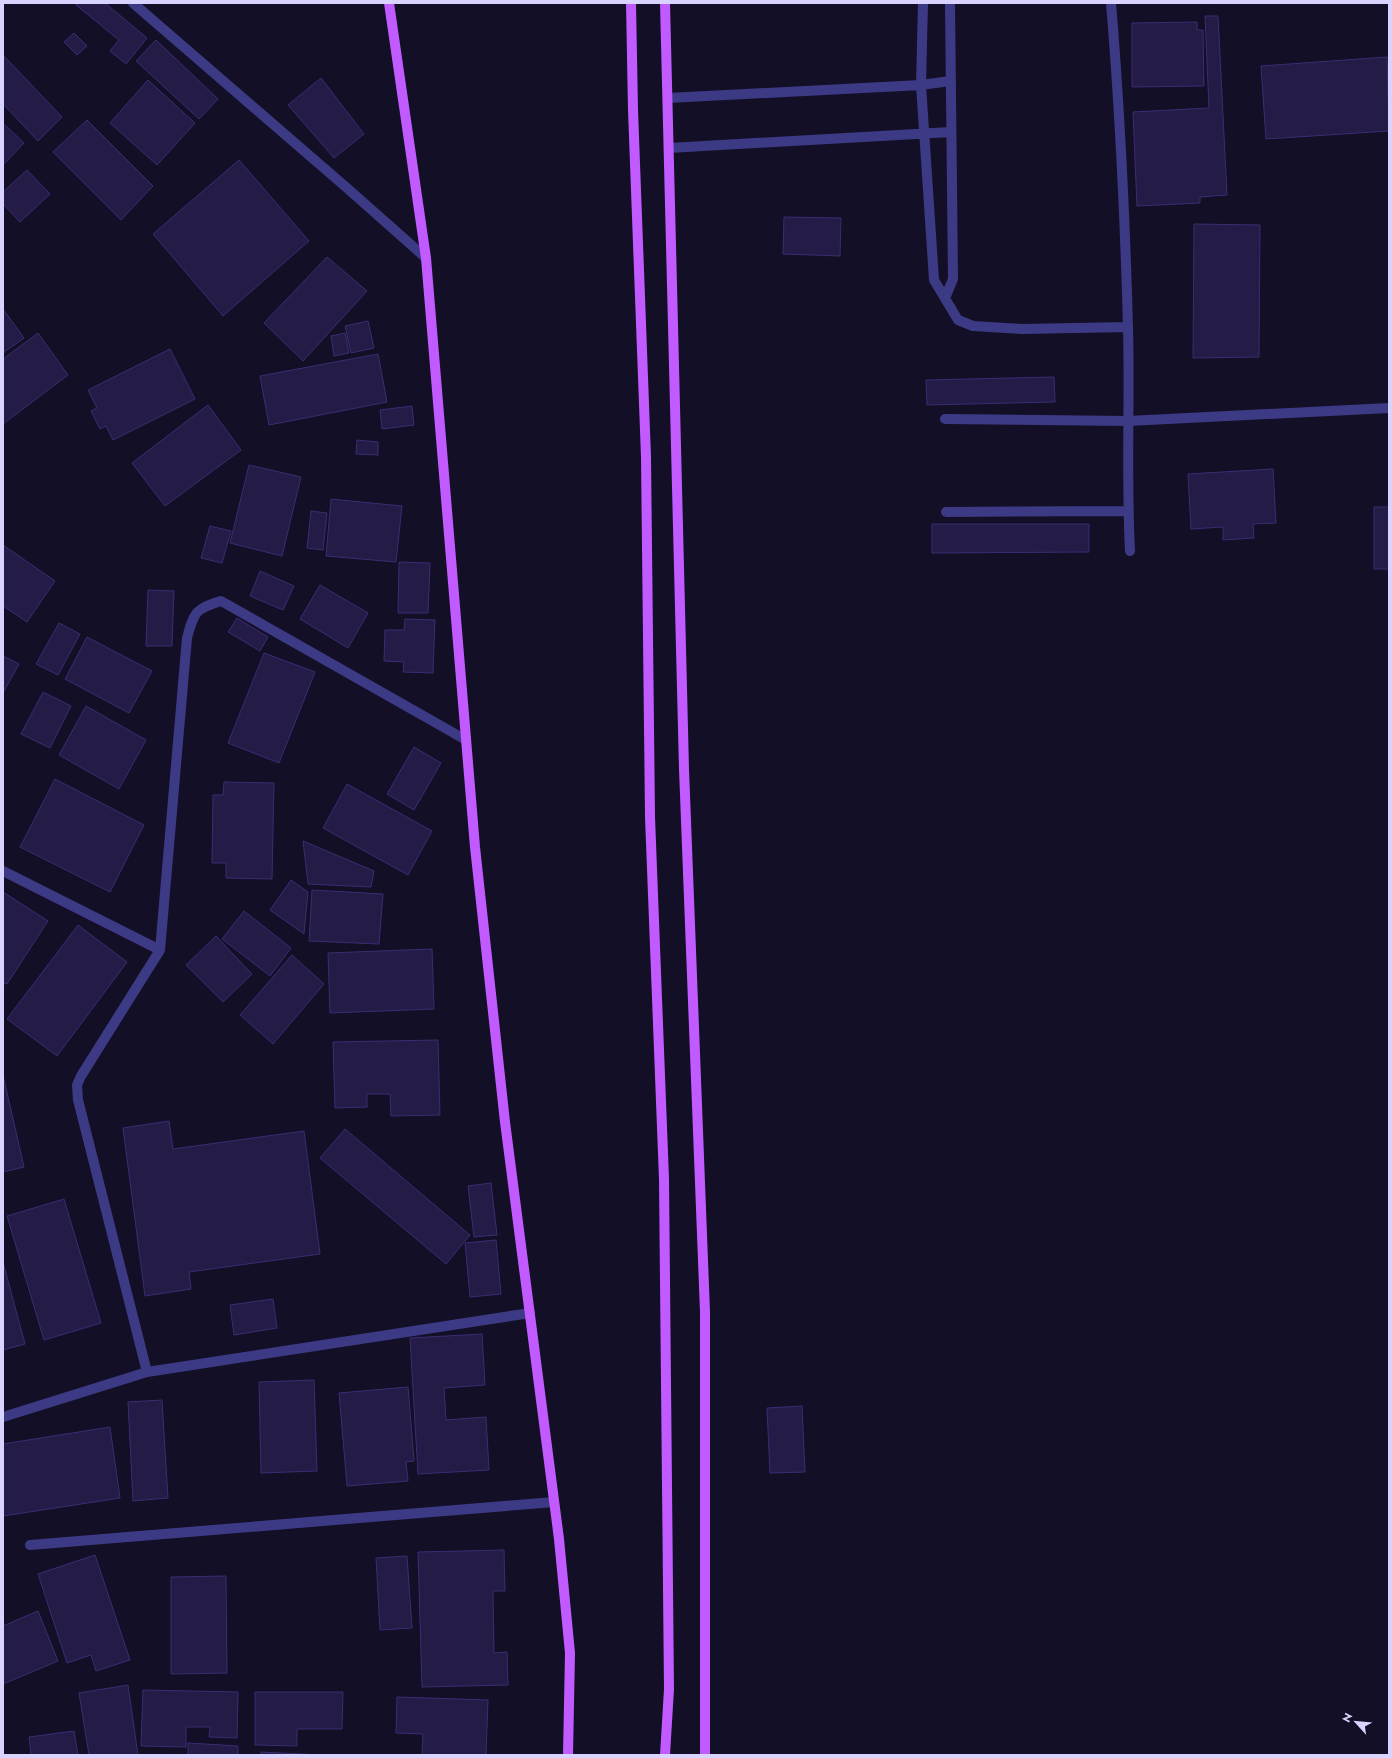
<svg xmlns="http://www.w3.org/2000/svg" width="1392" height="1758" viewBox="0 0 1392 1758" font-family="Jost,sans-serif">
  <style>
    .building { fill: #241b47; stroke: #3b2d73 }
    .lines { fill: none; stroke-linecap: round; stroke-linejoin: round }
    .minor { stroke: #3d3a85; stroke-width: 10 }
    .major { stroke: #c25bff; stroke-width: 10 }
  </style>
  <rect width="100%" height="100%" fill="#130f26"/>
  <path class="building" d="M77 3H105L147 38 126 64 110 51 119 40 76 5Z
    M1205 16H1218L1227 195 1200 197V203L1137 206 1133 112 1209 108Z
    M1197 22V30H1203L1204 86 1132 87V23Z
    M74 33 87 46 77 55 64 42Z
    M156 40 218 99 199 119 136 61Z
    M3 55 62 117 38 141 3 104Z
    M1387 57 1389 131 1266 139 1261 66Z
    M321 78 364 134 334 158 288 105Z
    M148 80 195 123 157 165 110 123Z
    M87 120 153 186 121 220 53 152Z
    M3 123 24 143 3 165Z
    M239 160 309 241 223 316 153 234Z
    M27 170 50 194 20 222 3 204V192Z
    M784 217 841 218 840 256 783 254Z
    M1194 224 1260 225 1259 357 1193 358Z
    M327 257 367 291 303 361 264 323Z
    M3 309 24 338 3 353Z
    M368 321 374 348 351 353 345 326Z
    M38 333 68 375 3 424V359Z
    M345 333 349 353 334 356 331 336Z
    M170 349 195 399 113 440 106 426 100 429 91 411 97 408 88 390Z
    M378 354 387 402 269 425 260 376Z
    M1054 377 1055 402 927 405 926 380Z
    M208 405 241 450 165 506 132 463Z
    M412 406 414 425 382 429 380 410Z
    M357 440 378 442V455L356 454Z
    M249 465 301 477 282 556 230 543Z
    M1273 469 1276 523 1253 524 1254 538 1223 540V527L1191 529 1188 474Z
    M331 499 402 506 396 562 326 556Z
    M1374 507H1389V569H1374Z
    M311 511 327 513 323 550 307 548Z
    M932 524H1089V552L932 553Z
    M210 526 231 531 222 563 201 558Z
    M3 545 55 581 27 622 3 606Z
    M399 562 430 563 428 613H398Z
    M260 571 294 586 283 610 250 596Z
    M320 585 368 613 348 648 300 619Z
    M148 590 174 591 172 646H146Z
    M237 618 268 637 260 651 228 632Z
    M405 619 435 620 433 673 403 672 404 662 384 661 385 630H404Z
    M59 623 80 634 58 675 36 664Z
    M87 637 152 671 129 713 65 679Z
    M264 653 315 672 279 763 228 743Z
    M3 656 19 664 3 693Z
    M43 692 71 706 50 748 21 734Z
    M86 706 146 740 119 789 59 755Z
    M414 747 441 763 414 810 387 794Z
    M55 779 144 825 110 892 20 847Z
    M224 782 274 783 272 879 226 878V863H212L213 795H223Z
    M347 784 432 831 408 875 323 828Z
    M303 841 374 871 371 887 308 884Z
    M291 880 308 892 304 934 270 910Z
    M312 890 383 894 379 944 309 941Z
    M3 892 48 921 7 984 3 982Z
    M244 911 291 948 270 976 222 939Z
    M78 925 127 962 57 1056 7 1019Z
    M216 936 252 974 223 1002 186 965Z
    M432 949 434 1009 330 1013 328 953Z
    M292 955 324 984 273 1044 240 1015Z
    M438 1040 440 1115 391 1116 390 1094H367V1107L335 1108 333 1042Z
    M3 1075 24 1167 3 1172Z
    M169 1121 173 1149 304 1131 320 1254 189 1272 191 1289 145 1296 123 1128Z
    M345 1129 470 1235 446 1264 320 1158Z
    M491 1183 497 1235 474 1237 468 1186Z
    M64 1199 101 1323 44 1340 7 1216Z
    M496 1240 501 1294 470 1297 465 1243Z
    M3 1262 25 1344 3 1350Z
    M273 1299 277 1328 234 1335 230 1305Z
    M482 1334 485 1385 444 1388 446 1420 486 1417 489 1470 418 1474 410 1338Z
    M314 1380 317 1471 261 1473 259 1382Z
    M408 1387 414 1461 406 1462 408 1481 347 1486 339 1393Z
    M162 1400 168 1498 133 1501 128 1402Z
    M802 1406 805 1472 770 1473 767 1408Z
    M110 1427 120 1498 3 1516V1444Z
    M504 1550 505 1591H493L494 1653 507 1652 508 1685 422 1687 418 1552Z
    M95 1555 130 1660 96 1671 91 1655 67 1663 38 1574Z
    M407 1556 412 1628 380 1630 376 1558Z
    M226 1576 227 1673 171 1674V1577Z
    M38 1611 58 1661 3 1684V1626Z
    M128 1685 138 1755H89L79 1693Z
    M143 1690 238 1692 237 1738 209 1737 210 1727H186V1747L141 1746Z
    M255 1692H343L342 1729H297V1746L255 1745Z
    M397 1697 488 1700 486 1755H422L423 1734 396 1733Z
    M74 1731 78 1755H31L29 1737Z
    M188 1743 238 1746V1755H188Z
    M261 1752 321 1755H261Z"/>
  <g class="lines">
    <path class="minor" d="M133 3 347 188 426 258
      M923 3 921 85 934 280 958 320 973 326 1022 329 1128 327
      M1111 3C1120 111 1125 219 1128 327 1130 402 1126 477 1130 551
      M668 98 921 85 950 81
      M669 148 951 132
      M945 298 953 279 950 3
      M945 419 1128 421 1389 408
      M946 512 1128 511
      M3 871 160 950
      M147 1372 78 1100 77 1085 81 1076 160 950 187 638C194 612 195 609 221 601L466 740
      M3 1417 147 1372 530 1313
      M30 1545 554 1502"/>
    <path class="major" d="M389 3 426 258 475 847 505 1122 559 1539 570 1653 568 1755
      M631 3 633 110 646 457 650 817 664 1179 669 1689 665 1755
      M665 3 684 769 705 1312V1755"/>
  </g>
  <rect width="1392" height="1758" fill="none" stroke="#d9d4ff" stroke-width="8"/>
  <g transform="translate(1356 1722) rotate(297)" stroke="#130f26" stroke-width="3" paint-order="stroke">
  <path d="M0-3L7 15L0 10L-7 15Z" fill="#d9d4ff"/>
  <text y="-6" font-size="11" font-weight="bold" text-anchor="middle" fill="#d9d4ff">N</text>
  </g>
</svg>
